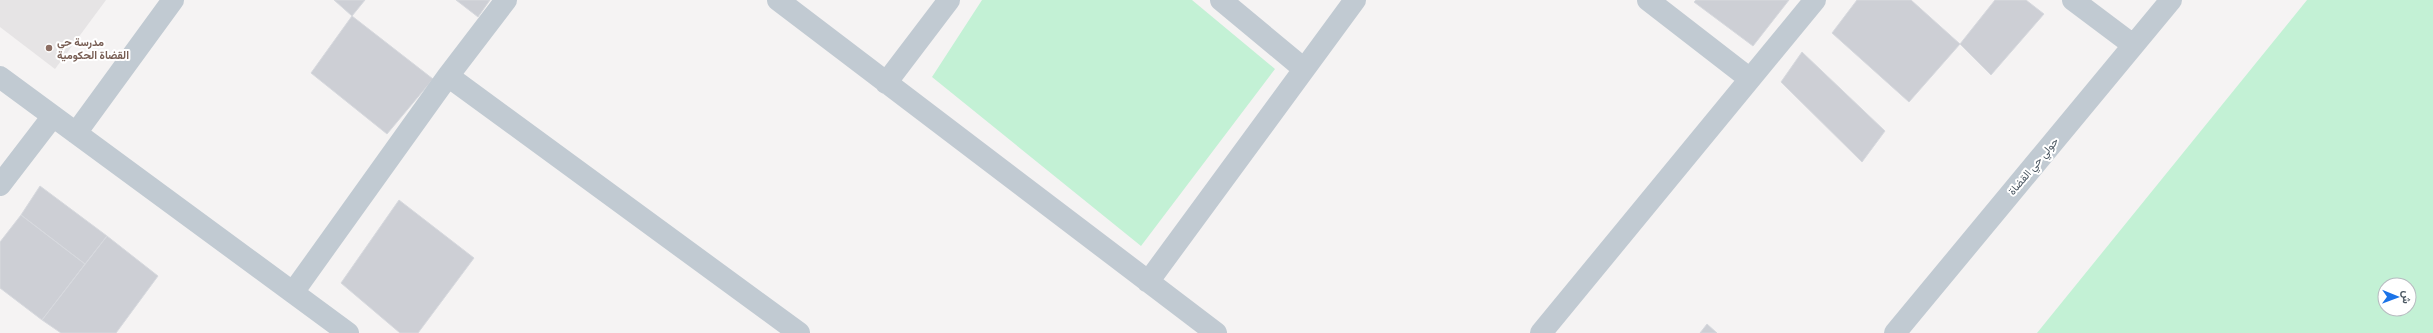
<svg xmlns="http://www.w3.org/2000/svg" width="2433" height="333" viewBox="0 0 2433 333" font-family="'Public Sans',Vazirmatn,sans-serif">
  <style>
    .education { fill: #e6e4e5 }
    .green { fill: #c3f1d5; fill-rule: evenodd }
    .building { fill: #cdcfd5; stroke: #d7d9de }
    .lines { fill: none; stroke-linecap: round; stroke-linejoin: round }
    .street { stroke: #c1cad2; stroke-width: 22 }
    .education-dot { fill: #8d6e63; stroke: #fff; stroke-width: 1.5 }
    .labels { text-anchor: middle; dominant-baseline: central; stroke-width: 4; stroke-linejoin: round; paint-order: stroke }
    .education-label { font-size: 11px; font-weight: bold; fill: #785e54; stroke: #fff; text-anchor: start }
    .street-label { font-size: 11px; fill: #4a5661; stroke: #fff }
  </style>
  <rect width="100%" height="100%" fill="#f5f3f3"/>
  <path class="education" d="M0 0H106L55 69 0 27Z"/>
  <path class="green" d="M982 0H1192L1275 69 1141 246 932 77Z
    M2307 0H2433V333H2037ZM2385 285H2409V309H2385Z"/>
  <path class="building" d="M334 0H365L352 16Z
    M456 0H490L478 17Z
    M1696 0H1789L1753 46 1694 2Z
    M1857 0H1911L1960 44 1909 102 1832 33Z
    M1995 0H2026L2044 14 1991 75 1960 44Z
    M352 16 433 79 387 134 311 73Z
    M1802 52 1885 131 1862 162 1781 82Z
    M40 186 107 236 85 264 21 215Z
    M399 200 474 258 418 333H400L341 283Z
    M21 215 85 264 42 320 0 288V242Z
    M107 236 158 276 116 333H61L42 320Z
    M1707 324 1717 333H1700Z"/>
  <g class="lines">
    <path class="street" d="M778 0 1216 333
      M1221 0 1304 69
      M1648 0 1750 79
      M2073 0 2133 45
      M448 76 799 333
      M0 77 348 333
      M886 83 949 0
      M76 133 173 0
      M0 185 53 116
      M1148 282 1355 0
      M294 291 448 76 506 0
      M1541 333 1815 0
      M1895 333 2171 0"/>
  </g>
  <circle class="education-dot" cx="49" cy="48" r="4"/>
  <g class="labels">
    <g class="education-label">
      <text x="57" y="42">مدرسة حي<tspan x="57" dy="13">القضاة الحكومية</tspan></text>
    </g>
    <g class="street-label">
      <text transform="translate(2033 166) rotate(-50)">حولي حي القضاة</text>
    </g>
  </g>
  <g transform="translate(2397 297) rotate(91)"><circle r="19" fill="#ffffff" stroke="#b7bbc0"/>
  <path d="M0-3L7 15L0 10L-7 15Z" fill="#1a73e8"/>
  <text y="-6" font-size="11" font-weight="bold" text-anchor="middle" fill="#4a5661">ش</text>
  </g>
</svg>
